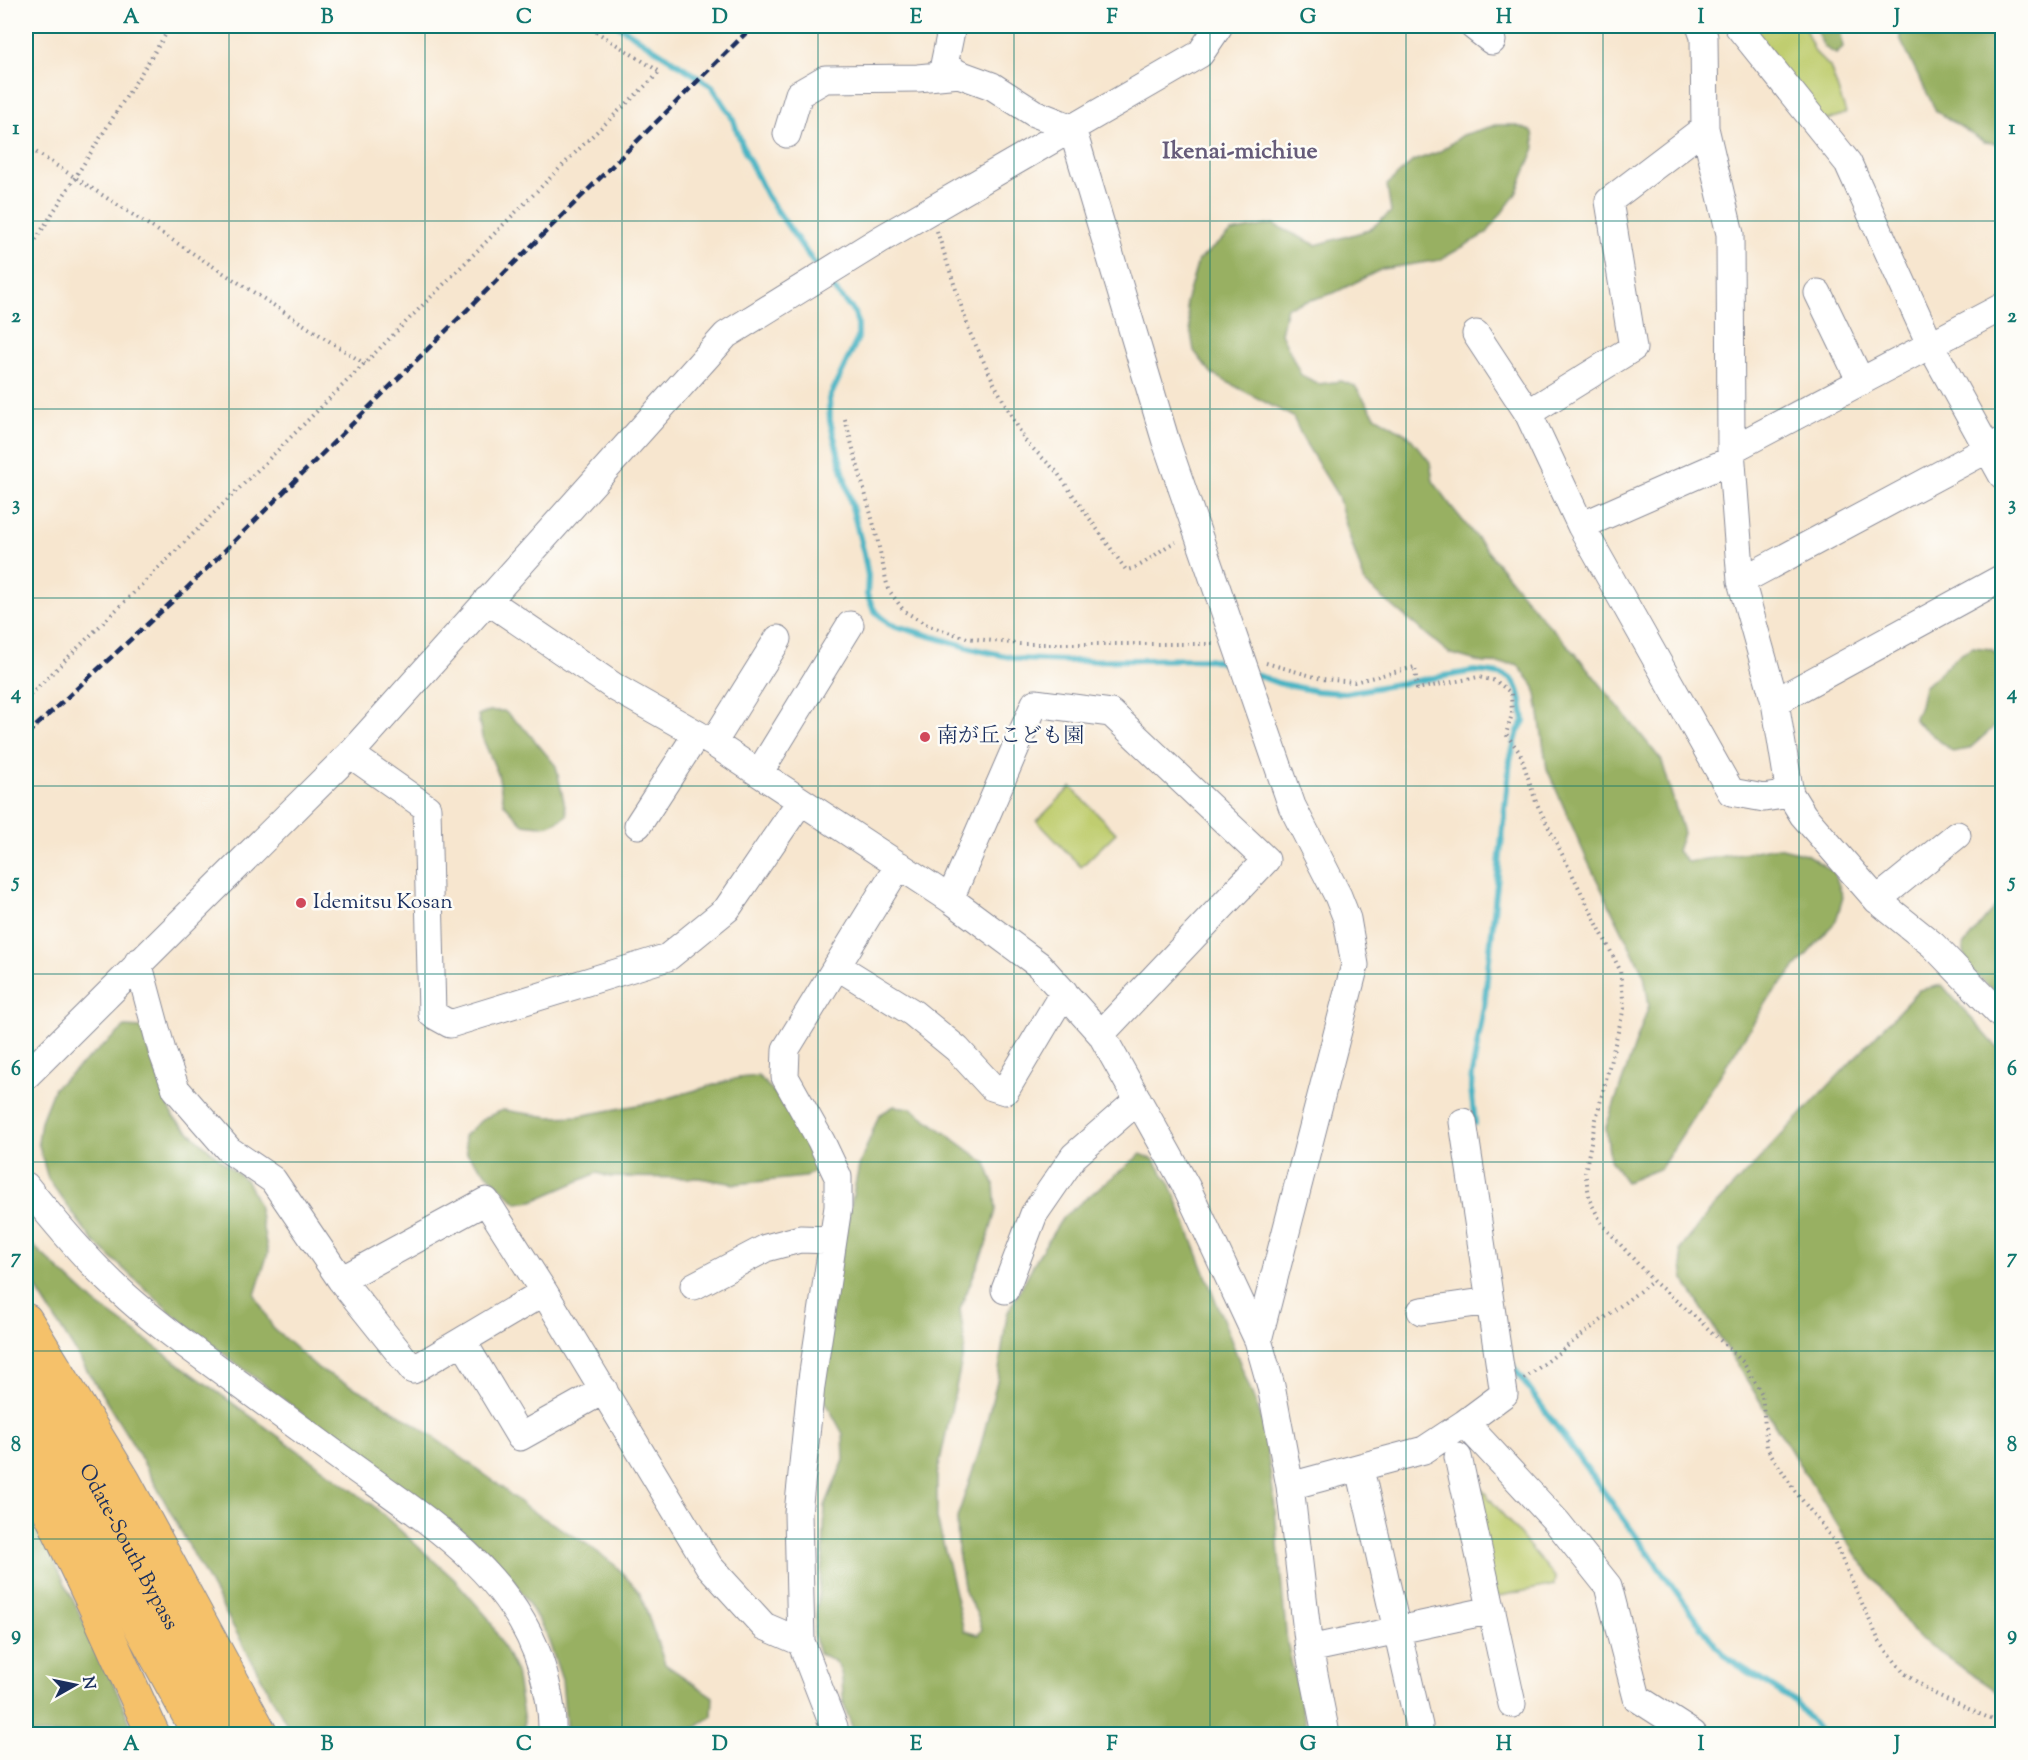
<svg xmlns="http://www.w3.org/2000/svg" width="2028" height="1760" viewBox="0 0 2028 1760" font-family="'Sorts Mill Goudy','Noto Serif JP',serif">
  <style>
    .green { fill: #c0cd6f; stroke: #6e7e66; stroke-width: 1.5 }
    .forest { fill: #98b062; stroke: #5a7060; stroke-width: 1.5 }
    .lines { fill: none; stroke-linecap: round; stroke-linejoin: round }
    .stream { stroke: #45b2c2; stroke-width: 6 }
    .minor-casing { stroke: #898a96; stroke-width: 29 }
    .highway-casing { stroke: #898a96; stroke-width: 35 }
    .path { stroke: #898a96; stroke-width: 4; stroke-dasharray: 1.5 4.5; stroke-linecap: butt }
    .minor { stroke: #fff; stroke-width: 27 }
    .highway { stroke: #f5c16b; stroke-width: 33 }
    .rail { stroke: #1b2f5e; stroke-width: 4.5; stroke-dasharray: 9 4.5; stroke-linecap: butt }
    .grid { fill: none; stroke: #0f766e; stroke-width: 1.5; stroke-opacity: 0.55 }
    .poi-dot { fill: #d1495b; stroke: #fdfcf7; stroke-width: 2 }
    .labels { text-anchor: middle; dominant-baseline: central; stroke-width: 5; stroke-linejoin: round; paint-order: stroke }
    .poi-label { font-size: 21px; fill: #1b2f5e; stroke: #fdfcf7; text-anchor: start }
    .street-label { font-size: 21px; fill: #1b2f5e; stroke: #fdfcf7 }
    .quarter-label { font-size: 24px; font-weight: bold; fill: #665c7a; stroke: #fdfcf7 }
    .neatline { fill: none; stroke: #0f766e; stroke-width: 2 }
    .grid-label { font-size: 20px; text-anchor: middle; font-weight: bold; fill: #0f766e }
  </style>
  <rect width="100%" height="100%" fill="#fdfcf7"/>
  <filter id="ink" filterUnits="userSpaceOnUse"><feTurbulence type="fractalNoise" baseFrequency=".0167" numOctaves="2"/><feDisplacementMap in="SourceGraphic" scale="12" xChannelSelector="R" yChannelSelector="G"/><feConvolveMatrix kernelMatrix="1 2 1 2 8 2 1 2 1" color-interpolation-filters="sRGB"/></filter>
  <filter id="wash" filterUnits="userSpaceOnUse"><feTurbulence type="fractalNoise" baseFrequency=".008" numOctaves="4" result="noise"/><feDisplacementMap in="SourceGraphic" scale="24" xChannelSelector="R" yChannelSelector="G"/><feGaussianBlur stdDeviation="1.35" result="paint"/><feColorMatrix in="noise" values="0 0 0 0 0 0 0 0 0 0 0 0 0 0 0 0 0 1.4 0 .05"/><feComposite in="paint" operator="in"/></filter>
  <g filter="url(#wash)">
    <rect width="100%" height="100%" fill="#f7e6cf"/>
    <path class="green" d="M1748 26H1804L1815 52 1830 67 1846 113 1823 122Z
      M1071 787 1116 833 1081 867 1037 821Z
      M1465 1469 1555 1577 1554 1585 1494 1597Z"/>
    <path class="forest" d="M1814 26H1840L1843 48 1836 54 1824 47Z
      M1898 26H2002V144L1984 142 1936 111 1901 41Z
      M1496 125H1515L1533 132 1535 148 1516 194 1487 233 1440 260 1382 269 1334 293 1287 307 1281 333 1301 375 1319 384 1341 381 1355 386 1375 416 1409 436 1430 462 1433 481 1451 506 1536 611 1576 654 1662 761 1683 833 1677 851 1688 862 1778 847 1806 854 1834 872 1843 897 1836 921 1770 997 1661 1168 1626 1182 1610 1160 1606 1127 1649 1005 1644 975 1588 862 1547 769 1535 687 1517 664 1483 663 1449 653 1365 583 1348 532 1338 496 1303 439 1293 417 1212 374 1194 351 1186 302 1198 261 1231 232 1273 224 1316 245 1369 230 1391 212 1387 185 1413 161 1439 152 1463 135Z
      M1973 647 1991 649 2002 659V720L1969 749 1953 752 1914 720 1920 705 1924 687 1961 653Z
      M490 711H504L527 731 556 766 567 815C550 828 543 827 523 824L504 804 498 774 482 737 478 715Z
      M2002 898V998L1967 966 1963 946Z
      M1942 985 2002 1053V1695L1918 1638 1857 1556 1684 1280 1680 1250 1709 1212 1919 990Z
      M125 1027 141 1028 173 1117 222 1161 247 1181 258 1204 268 1253 255 1295 273 1328 319 1369 370 1396 421 1428 495 1482 528 1509 584 1542 616 1566 640 1593 665 1664 713 1697 712 1716 692 1730 672 1734H567L562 1680 546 1633 515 1581 472 1538 301 1413 175 1316 93 1241 48 1179 38 1142 41 1121 54 1088Z
      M758 1076 778 1096 822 1166 805 1177 735 1184 699 1178 610 1177 597 1173 533 1201 517 1203 467 1154 464 1136 484 1118 503 1110 550 1117 579 1116 654 1102 738 1078Z
      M894 1106 911 1108 986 1163 994 1184 996 1210 987 1242 960 1309 965 1346 937 1475V1518L964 1631 978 1635 982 1629 978 1616 965 1592 958 1552 957 1518 979 1452 998 1377 1007 1314 1037 1258 1063 1217 1141 1154 1153 1159 1170 1183 1263 1422 1274 1499 1287 1643 1308 1734H948L939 1727 900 1729 886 1734H855C852 1726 848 1717 845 1708 838 1684 852 1663 819 1654L814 1633 823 1556 825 1506 844 1460 843 1434 818 1388 844 1238 859 1166 879 1115Z
      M26 1239 95 1303 370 1503 454 1579 489 1619 516 1672 524 1721V1734H292L137 1451 26 1272Z
      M26 1503 112 1680 135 1734H26Z"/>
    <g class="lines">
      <path class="stream" d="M619 26 712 86 731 115 745 152 767 196 818 269
        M826 280 855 313 858 325V338L829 399 830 421 864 554 868 576 867 595 874 610 889 624 978 650 1019 659 1068 661 1210 659 1236 667
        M1254 674 1278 683 1316 691 1345 693 1474 671C1518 674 1518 679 1524 721L1518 731 1510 760 1484 1007 1472 1074 1471 1088 1475 1123
        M1511 1364 1715 1645 1730 1660 1796 1702 1821 1734"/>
    </g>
  </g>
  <g filter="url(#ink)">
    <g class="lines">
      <g class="minor-casing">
        <path id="minor" d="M952 26 944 65 959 74 992 86 1034 113 1072 128
          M1473 26 1492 41
          M1700 26 1704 37 1705 128 1730 234 1731 450 1741 581 1775 702 1790 794 1803 815 1877 900 1933 945 2002 1016
          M1738 26 1848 163 1931 346 2002 475
          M1072 128 1166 442 1292 806 1338 896 1347 919 1355 965 1258 1340
          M787 134 799 94 825 79 918 78 959 74
          M1818 293 1861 382
          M1476 334 1528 413 1581 526 1731 792 1764 798 1790 794
          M1528 413 1633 348 1609 201 1705 128
          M1731 450 2002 307
          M1581 526 1731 460
          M1741 581 2001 442
          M487 600 616 688 713 743 950 899 1039 965 1101 1034 1186 1186 1258 1340 1271 1386 1290 1486 1309 1649 1326 1734
          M1775 702 2002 578
          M713 743 778 639
          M350 754 427 808 432 1014 450 1024 668 957 727 909 800 802
          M759 773 850 625
          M638 825 697 734
          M950 899 1035 703 1111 713 1266 860 1101 1034
          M1877 900 1957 835
          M138 962 162 1051 176 1089 229 1150 273 1180 341 1280 413 1370 544 1292 709 1566 764 1626 801 1642
          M837 966 913 1013 957 1049 992 1087 1005 1091 1064 992
          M26 1076 350 754 726 335 881 239 1200 54 1219 26
          M1463 1122 1504 1394 1465 1423
          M26 1186C53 1220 81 1254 113 1284 135 1306 160 1325 185 1344 238 1383 292 1422 346 1462 423 1518 513 1571 542 1668 548 1689 553 1712 552 1734
          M341 1280 486 1201 544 1292
          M694 1286 766 1248 800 1239 833 1240
          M1005 1290 1034 1214 1074 1156 1138 1100
          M1421 1311 1490 1301
          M463 1342 520 1437 604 1390
          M1458 1457 1512 1704
          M1363 1482 1419 1726
          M1290 1486 1424 1450 1465 1423 1557 1522 1608 1586 1637 1698 1693 1734
          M1309 1649 1492 1610
          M835 1734 834 1727 801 1642 798 1513 811 1386 838 1207V1177L821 1141 785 1077 786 1049 899 865"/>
      </g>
      <g class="highway-casing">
        <g id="highway">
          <path d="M26 1320 124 1481 261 1734"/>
          <path id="s1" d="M26 1360 229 1734"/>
          <path d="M26 1418 199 1734"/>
          <path d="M26 1462 97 1611 153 1734"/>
        </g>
      </g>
      <path class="path" d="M646 26 655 31 658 26
        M26 146 365 364
        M937 231 970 333 996 387 1026 442 1056 471 1126 570C1146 567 1158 549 1176 542
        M26 255 171 26
        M845 419 876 533 888 589 904 611 929 626 967 638 1020 644H1214
        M1266 663 1322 679 1354 682 1415 667 1417 689 1478 677 1496 681 1511 693 1512 714 1506 734 1520 753 1536 802 1620 970 1624 1008 1595 1123 1585 1172 1590 1201 1602 1224 1653 1281 1698 1319 1743 1362 1762 1394 1767 1448 1795 1491 1834 1541 1879 1641 1904 1673 1933 1693 2002 1724
        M26 699 285 443 589 139 660 72 587 26
        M1524 1379 1653 1281"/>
      <use href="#minor" class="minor"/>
      <use href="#highway" class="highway"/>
      <path class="rail" d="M26 735 187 588 753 26"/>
    </g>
  </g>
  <path class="grid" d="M229 26V1734M425 26V1734M622 26V1734M818 26V1734M1014 26V1734M1210 26V1734M1406 26V1734M1603 26V1734M1799 26V1734M26 221H2002M26 409H2002M26 598H2002M26 786H2002M26 974H2002M26 1162H2002M26 1351H2002M26 1539H2002"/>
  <g class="poi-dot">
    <circle cx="925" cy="737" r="6"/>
    <circle cx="301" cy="903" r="6"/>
  </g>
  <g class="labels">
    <g class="poi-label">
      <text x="937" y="737">南が丘こども園</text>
      <text x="313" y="903">Idemitsu Kosan</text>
    </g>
    <g class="street-label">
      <text stroke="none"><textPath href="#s1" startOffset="213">Odate-South Bypass</textPath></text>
    </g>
    <g class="quarter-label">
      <text x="1240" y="152">Ikenai-michiue</text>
    </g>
  </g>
  <rect width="2028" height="1760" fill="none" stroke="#fdfcf7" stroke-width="66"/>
  <g transform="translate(75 1685) rotate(81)" stroke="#fdfcf7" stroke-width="4.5" paint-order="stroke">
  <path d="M0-4.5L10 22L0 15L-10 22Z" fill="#1b2f5e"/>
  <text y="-9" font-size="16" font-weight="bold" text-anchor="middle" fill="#1b2f5e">N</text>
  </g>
  <rect x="33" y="33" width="1962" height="1694" class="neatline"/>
  <g class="grid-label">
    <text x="131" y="23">A</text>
    <text x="327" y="23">B</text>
    <text x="524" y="23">C</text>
    <text x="720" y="23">D</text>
    <text x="916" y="23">E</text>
    <text x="1112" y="23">F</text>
    <text x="1308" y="23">G</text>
    <text x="1504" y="23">H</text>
    <text x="1701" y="23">I</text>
    <text x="1897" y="23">J</text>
    <text x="16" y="134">1</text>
    <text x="2012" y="134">1</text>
    <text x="16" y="322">2</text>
    <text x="2012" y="322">2</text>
    <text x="16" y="510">3</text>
    <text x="2012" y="510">3</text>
    <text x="16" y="699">4</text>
    <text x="2012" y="699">4</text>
    <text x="16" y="887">5</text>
    <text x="2012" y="887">5</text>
    <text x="16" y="1075">6</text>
    <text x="2012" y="1075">6</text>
    <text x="16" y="1263">7</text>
    <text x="2012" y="1263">7</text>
    <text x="16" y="1451">8</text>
    <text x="2012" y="1451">8</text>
    <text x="16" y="1640">9</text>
    <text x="2012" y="1640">9</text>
    <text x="131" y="1750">A</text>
    <text x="327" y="1750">B</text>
    <text x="524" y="1750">C</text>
    <text x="720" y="1750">D</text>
    <text x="916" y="1750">E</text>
    <text x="1112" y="1750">F</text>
    <text x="1308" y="1750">G</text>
    <text x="1504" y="1750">H</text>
    <text x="1701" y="1750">I</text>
    <text x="1897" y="1750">J</text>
  </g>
</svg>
